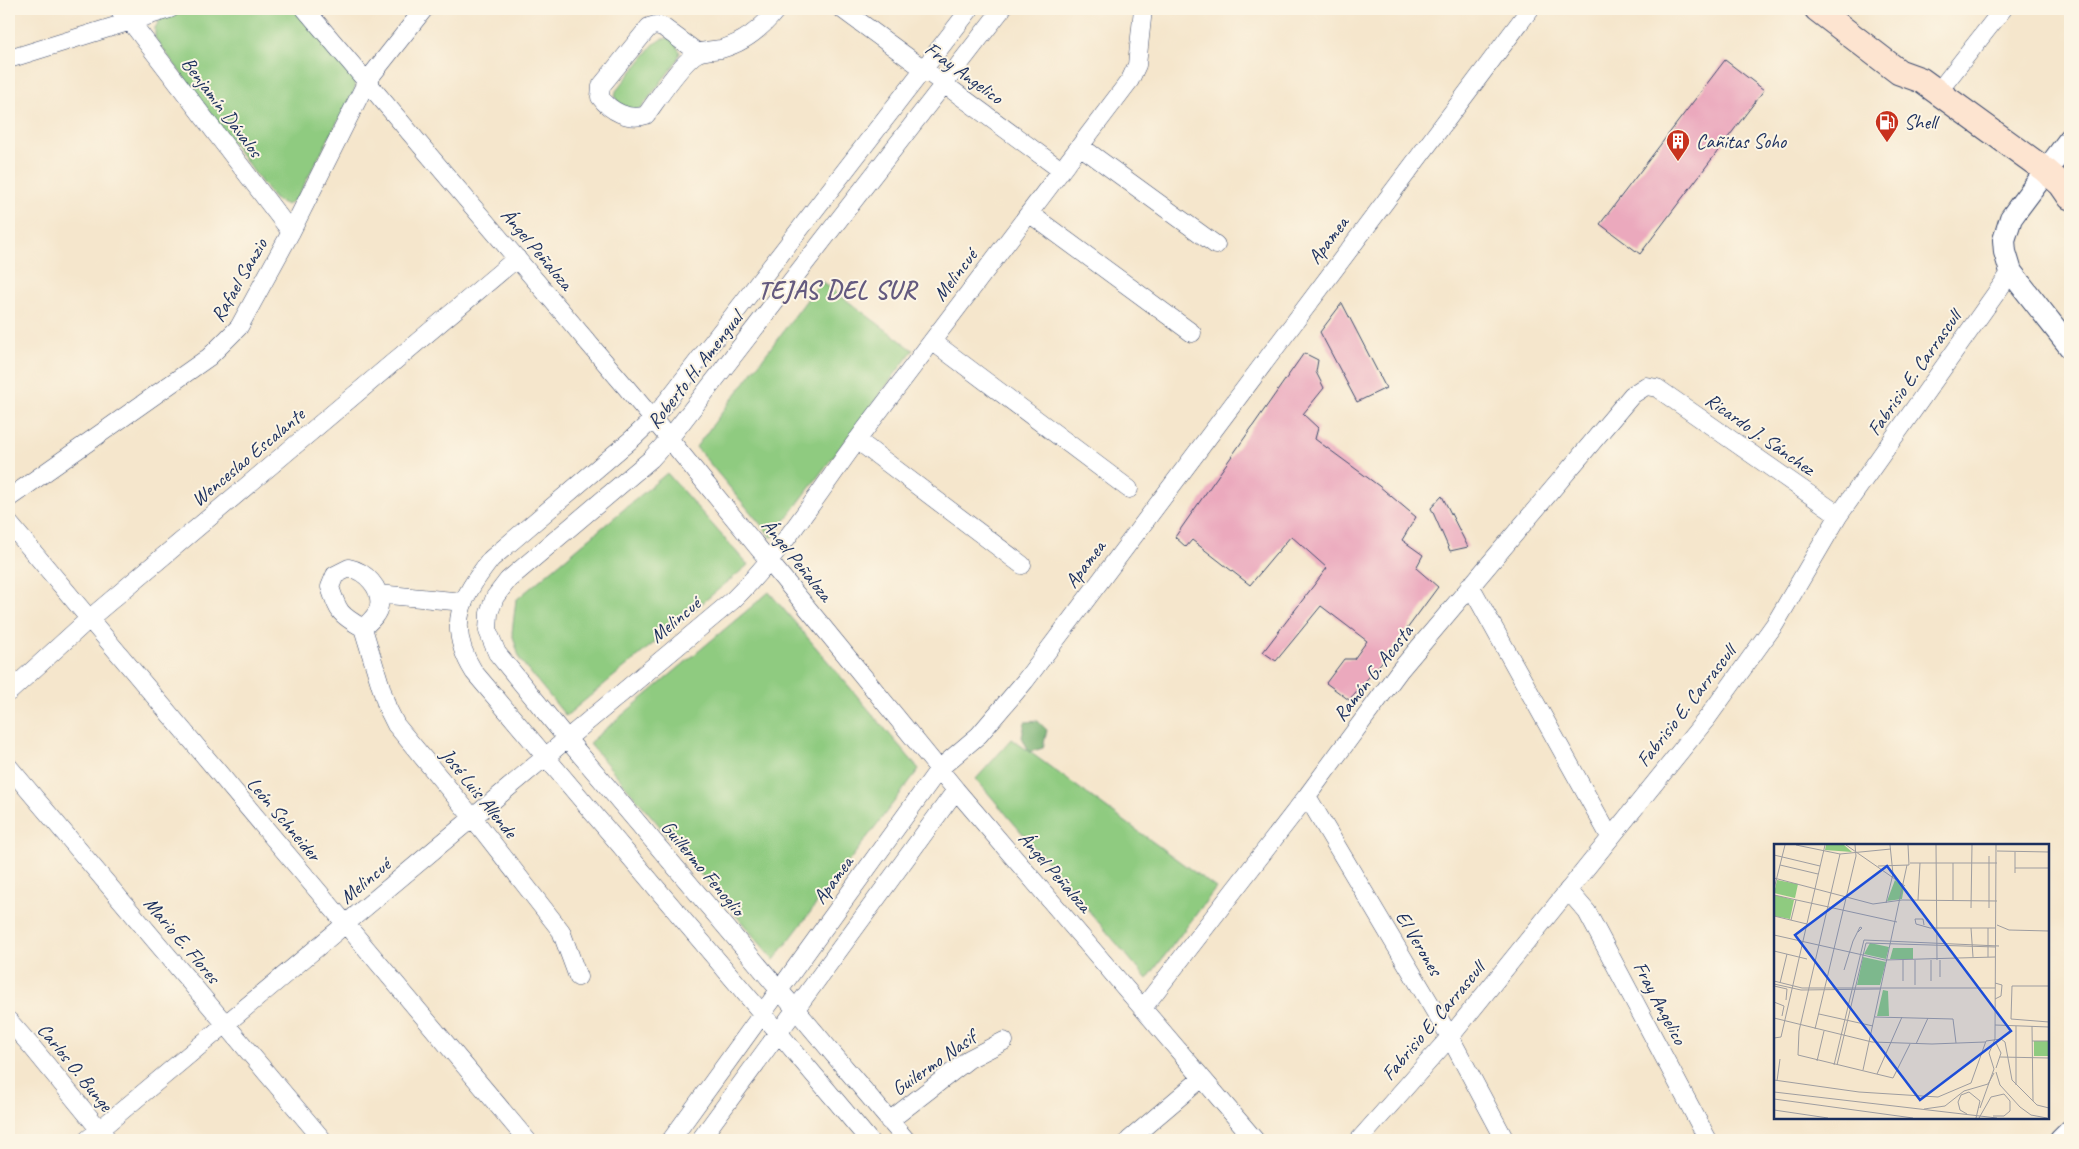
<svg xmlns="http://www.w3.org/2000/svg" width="2079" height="1149" viewBox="0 0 2079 1149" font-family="Caveat,sans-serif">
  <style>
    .green { fill: #8fcb80; stroke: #557d6f }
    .forest { fill: #73af6e; stroke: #476f66 }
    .building { fill: #eba9bd }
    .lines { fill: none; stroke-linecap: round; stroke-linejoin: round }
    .minor-casing { stroke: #3c4a6e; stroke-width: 19 }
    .tertiary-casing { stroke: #3c4a6e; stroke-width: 24 }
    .secondary-casing { stroke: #3c4a6e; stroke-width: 27 }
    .minor { stroke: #fff; stroke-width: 18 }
    .tertiary { stroke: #fff; stroke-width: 22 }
    .secondary { stroke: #fde4d0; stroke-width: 25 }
    .labels { text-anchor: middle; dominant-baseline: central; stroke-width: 4; stroke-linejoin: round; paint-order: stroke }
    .street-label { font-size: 20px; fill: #1b2f5e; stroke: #fcf5e5 }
    .poi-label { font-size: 20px; fill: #1b2f5e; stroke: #fcf5e5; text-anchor: start }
    .district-label { font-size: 25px; font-weight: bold; letter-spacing: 1px; fill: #645a7f; stroke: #fcf5e5 }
    .inset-road { fill: none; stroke: #9e9da0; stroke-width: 1 }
    .view { fill: #1d4ed8; fill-opacity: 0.15; stroke: #1d4ed8; stroke-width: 2.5 }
    .inset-edge { fill: none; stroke: #1b2f5e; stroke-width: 2.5 }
  </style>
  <rect width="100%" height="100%" fill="#fcf5e5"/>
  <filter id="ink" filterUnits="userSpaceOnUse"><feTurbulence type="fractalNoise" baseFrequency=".02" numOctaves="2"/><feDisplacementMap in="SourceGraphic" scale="10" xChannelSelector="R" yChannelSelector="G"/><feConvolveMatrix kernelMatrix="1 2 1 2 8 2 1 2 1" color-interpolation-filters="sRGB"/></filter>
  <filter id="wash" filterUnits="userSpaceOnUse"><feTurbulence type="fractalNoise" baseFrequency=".0096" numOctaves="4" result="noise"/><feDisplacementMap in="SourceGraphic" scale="20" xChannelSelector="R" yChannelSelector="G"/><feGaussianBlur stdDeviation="1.12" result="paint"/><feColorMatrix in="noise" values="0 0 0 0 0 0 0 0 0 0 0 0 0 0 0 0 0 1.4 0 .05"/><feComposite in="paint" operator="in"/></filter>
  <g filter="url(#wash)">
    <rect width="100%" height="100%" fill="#f5e6cc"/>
    <path class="green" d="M200 9H296L361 78 354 79 355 89 297 198 287 205 274 199 155 38V28L161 18Z
      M670 38 675 42 680 52 677 61 642 107 634 112 620 104 615 98 616 91 654 44 662 39Z
      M821 281 913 350 772 538 696 447Z
      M667 473 748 565 566 716 520 660 512 633 516 600Z
      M769 592 919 769 774 960 589 743Z
      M1012 739 1216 888 1147 979 976 779Z"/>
    <path class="forest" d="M1038 721 1047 730 1043 748 1029 752 1022 737 1025 722Z"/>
    <g id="blocks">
      <path class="building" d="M1725 60 1764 90 1640 254 1600 224Z
        M1342 303 1386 388 1357 402 1320 332Z
        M1304 353 1318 360 1316 372 1324 388 1303 414 1318 428 1315 439 1379 486 1416 517 1402 540 1423 555 1416 568 1438 587 1387 656 1349 700 1326 683 1344 659H1354L1367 641 1321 606 1276 661 1263 652 1327 568 1291 536 1250 585 1192 540 1186 547 1175 537Z
        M1442 496 1468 547 1450 551 1431 508Z"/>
    </g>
  </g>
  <g filter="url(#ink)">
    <use href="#blocks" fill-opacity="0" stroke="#3c4a6e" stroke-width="1"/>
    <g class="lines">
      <g class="minor-casing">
        <path id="minor" d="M118 9 131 22 291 232
          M305 9 653 419 956 790 1255 1140
          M842 9 1061 170
          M698 53 663 27 656 25 649 27 601 86 600 97C610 111 629 121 646 115 657 100 683 60 698 53 705 50 714 50 721 49 744 43 763 27 777 9
          M9 59 170 9
          M1938 92 2003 9
          M1080 146 1216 245
          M1029 213 1192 333
          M932 341 1129 489
          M857 440 1022 565
          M9 498 209 357 239 327 291 232 367 81 424 9
          M9 523 527 1140
          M1470 585 1610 837
          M378 594 464 602
          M363 628C369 622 378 615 379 606 382 588 365 571 349 568L335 575 330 587C338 612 340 615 363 628L387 707 396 725 473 818 561 931 578 977
          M9 692 89 619 517 258
          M9 767 323 1140
          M1307 796 1450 1037 1505 1140
          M1568 890 1587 912 1708 1140
          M1143 1008 1307 796 1400 670 1632 395 1646 386 1657 388 1839 515
          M9 1021 32 1047 108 1140
          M889 1121 969 1059 1004 1041
          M87 1140 733 600C784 550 824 484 867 427 955 311 1042 195 1130 80L1137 65 1143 9
          M671 1140 939 769 979 735 1025 681 1530 9
          M700 1140 956 790
          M869 1140 474 672C445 625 461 598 491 559L633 438 653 419 970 9
          M906 1140 567 739 497 653 488 631 489 613 495 597 508 580 651 459 669 439 1002 9
          M1129 1140 1202 1078
          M1359 1140 1450 1037 1708 717 1775 624 1839 515 2011 272"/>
      </g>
      <g class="tertiary-casing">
        <path id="tertiary" d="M2070 139 2019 207 2011 218 2004 240 2005 252 2011 272 2070 347
          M2061 1140 2070 1131"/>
      </g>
      <g class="secondary-casing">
        <path id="secondary" d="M1817 9 1899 72 1921 80 2045 170 2061 184 2070 197"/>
      </g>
      <use href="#minor" class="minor"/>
      <use href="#tertiary" class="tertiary"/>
      <use href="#secondary" class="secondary"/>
    </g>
  </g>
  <defs>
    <g id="fuel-pin" transform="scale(1.25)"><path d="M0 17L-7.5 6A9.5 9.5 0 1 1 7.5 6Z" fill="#c8321e" stroke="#fcf5e5"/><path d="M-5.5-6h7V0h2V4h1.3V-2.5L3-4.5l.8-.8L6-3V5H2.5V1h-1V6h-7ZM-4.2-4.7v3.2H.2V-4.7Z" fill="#fff"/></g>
    <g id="building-pin" transform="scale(1.25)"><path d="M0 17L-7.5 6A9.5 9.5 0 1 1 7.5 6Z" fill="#c8321e" stroke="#fcf5e5"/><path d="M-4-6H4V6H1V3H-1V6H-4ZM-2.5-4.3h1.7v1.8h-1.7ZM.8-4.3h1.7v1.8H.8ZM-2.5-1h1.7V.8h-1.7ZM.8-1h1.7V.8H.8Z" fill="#fff"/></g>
  </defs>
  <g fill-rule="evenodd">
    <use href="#fuel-pin" x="1887" y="122"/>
    <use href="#building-pin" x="1678" y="141"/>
  </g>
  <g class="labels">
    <g class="street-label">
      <text transform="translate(964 73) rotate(36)">Fray Angelico</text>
      <text transform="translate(222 107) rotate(53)">Benjamín Dávalos</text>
      <text transform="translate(1328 240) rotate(-53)">Apamea</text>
      <text transform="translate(537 249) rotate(50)">Ángel Peñaloza</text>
      <text transform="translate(955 275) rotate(-53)">Melincué</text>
      <text transform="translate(239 280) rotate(-60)">Rafael Sanzio</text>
      <text transform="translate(695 370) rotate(-52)">Roberto H. Amengual</text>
      <text transform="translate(1914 373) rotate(-55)">Fabrisio E. Carrascull</text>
      <text transform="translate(1760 434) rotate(35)">Ricardo J. Sánchez</text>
      <text transform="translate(248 457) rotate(-40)">Wenceslao Escalante</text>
      <text transform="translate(797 560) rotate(51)">Ángel Peñaloza</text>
      <text transform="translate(1085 564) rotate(-53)">Apamea</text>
      <text transform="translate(675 620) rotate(-40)">Melincué</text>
      <text transform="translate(1373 673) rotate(-52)">Ramón G. Acosta</text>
      <text transform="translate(1686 706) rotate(-52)">Fabrisio E. Carrascull</text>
      <text transform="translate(479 793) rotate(51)">José Luis Allende</text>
      <text transform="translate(284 819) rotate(50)">León Schneider</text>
      <text transform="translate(703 868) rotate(50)">Guillermo Fenoglio</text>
      <text transform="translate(1055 872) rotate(49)">Ángel Peñaloza</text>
      <text transform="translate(833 880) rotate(-54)">Apamea</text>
      <text transform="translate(365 881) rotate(-40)">Melincué</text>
      <text transform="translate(182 940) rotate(50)">Mario E. Flores</text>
      <text transform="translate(1419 943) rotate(59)">El Verones</text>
      <text transform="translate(1660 1003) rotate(62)">Fray Angelico</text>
      <text transform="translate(1433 1021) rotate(-50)">Fabrisio E. Carrascull</text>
      <text transform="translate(934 1063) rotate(-35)">Guilermo Nasif</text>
      <text transform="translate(75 1067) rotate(51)">Carlos O. Bunge</text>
    </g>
    <g class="poi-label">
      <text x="1904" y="122">Shell</text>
      <text x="1696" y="141">Cañitas Soho</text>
    </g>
    <g class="district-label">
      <text x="837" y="290">TEJAS DEL SUR</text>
    </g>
  </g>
  <g transform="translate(1774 844)">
    <rect width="275" height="275" fill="#f5e6cc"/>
    <path d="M52 1H70L78 8 51 6ZM3 36 24 40 21 54 0 49ZM121 36 130 43 128 55 113 57ZM1 51 20 56 16 75 0 72ZM96 99 115 103 112 115 90 110ZM119 104H139V115H116ZM89 113 112 118 106 141H83ZM109 146 114 147 115 172H103ZM260 197H275V212H260Z" fill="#8fcb80"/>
    <path class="inset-road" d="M22 1 66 10 117 5M72 1 131 42M162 1 163 116M223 7 275 8M241 8V29M66 10 25 187 24 211 119 234 136 200M0 11 46 22M136 19H223M179 19V56M6 21 44 30M104 22 135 21 134 1M241 24H275M0 34 99 60 128 56 223 57M0 45 11 1M0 51 123 78M144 56 146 19M112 59 119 30 116 1M197 64 198 1M215 64V12M0 72 33 80M17 76 22 56M150 81 149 75H141L142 80 156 84H221M223 81 235 86 275 87M197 84 199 113M214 84V113M0 91 111 116 221 113M0 107 33 115M129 116V137M141 116V141M157 116V137M166 116V133M70 126 79 97 86 83 88 84 84 88M0 137 28 144H221M6 139 13 110M0 140 27 146 107 145M0 142 13 145 12 156M275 142H238L237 175 275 178M221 155 227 152 228 141 221 139M0 158 10 162 8 172M45 170 99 182M101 173 179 175 182 199M0 174 98 198 158 200 211 198M221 181 275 183M242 182V241M258 182 259 257M41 185 82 12 81 1M0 194 7 193 51 1M258 197H275M222 199 227 209 222 224M142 200 154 174M226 213 275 214M43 217 50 187M60 221 90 96 225 102M63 221 92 99 222 103M89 226 133 21M222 228 226 241 246 263 257 271 273 274M103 230 128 173M0 236 85 248 164 253 197 239 212 197 227 195 231 198 238 236 263 261 275 264M3 237 6 215M0 248 223 274M0 255 139 274M206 264 220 225 215 209 221 195 222 1M150 265 171 262 190 247 214 240 220 229M0 266 54 274M193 270 186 266 184 258 187 251 195 248 206 257 202 274M205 274 217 253 230 250 236 257V267L230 272H219"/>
    <path class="view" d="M113 22 237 187 146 256 21 91Z"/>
    <rect width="275" height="275" class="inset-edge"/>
  </g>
  <rect width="2079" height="1149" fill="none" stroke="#fcf5e5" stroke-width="30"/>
</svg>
